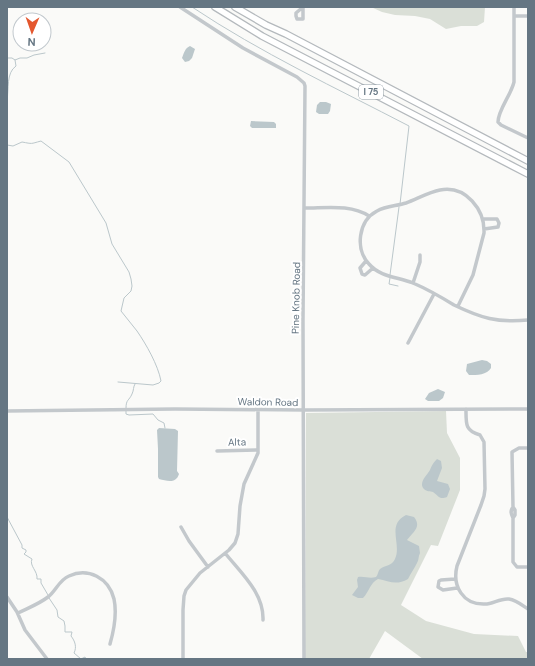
<svg xmlns="http://www.w3.org/2000/svg" width="535" height="666" viewBox="0 0 535 666" font-family="'DM Sans',sans-serif">
  <style>
    .green { fill: #dadfd7 }
    .water { fill: #bbc7cb }
    .lines { fill: none; stroke-linecap: round; stroke-linejoin: round }
    .stream { stroke: #bbc7cb; stroke-width: 1 }
    .highway-casing { stroke: #b4b9bd; stroke-width: 8 }
    .minor { stroke: #c3c8cc; stroke-width: 3.5 }
    .highway { stroke: #fff; stroke-width: 5.5 }
    .labels { text-anchor: middle; dominant-baseline: central; stroke-width: 4; stroke-linejoin: round; paint-order: stroke }
    .shield { fill: #fff; stroke: #939fa8; stroke-width: 1 }
    .shield-label { font-size: 9px; font-weight: bold; fill: #657683 }
    .street-label { font-size: 10px; fill: #657683; stroke: #fff }
  </style>
  <rect width="100%" height="100%" fill="#fafaf8"/>
  <path class="green" d="M371 7H485L484 22 477 26H461L446 29 430 19 415 16 395 15 382 12Z
    M446 411 447 433 460 458V490L438 546 431 545 401 605 426 621 474 634 518 636 526 652H528V659H423L385 631 369 659H305L306 413Z"/>
  <path class="water" d="M190 46 195 49 192 58 189 61 185 62 182 58C184 53 185 48 190 46Z
    M320 102H326L331 104 330 111 328 114H319L316 112 317 105Z
    M251 121 274 122 276 124V128H252L250 126Z
    M482 360 487 361 491 364V368C487 375 477 375 469 375L466 371 467 364Z
    M438 389 445 392 443 398 439 401H428L425 399 429 393Z
    M159 428 175 429 178 431 177 471 179 474C176 484 167 481 159 479L158 477V449L157 430Z
    M437 459 441 461 442 468 437 481 448 484 450 489 447 497C439 500 439 496 433 492 430 491 427 492 424 489 418 483 427 475 430 470 432 465 433 463 437 459Z
    M406 515 414 517C422 527 413 532 407 540L419 546 420 553C418 557 419 560 417 563 414 569 411 573 408 579 396 586 389 581 378 579 370 583 369 592 363 598H358L352 595 358 587 357 580 358 577C365 576 369 579 376 577 378 575 378 571 380 569 385 565 392 566 395 559 402 544 386 525 406 515Z"/>
  <g class="lines">
    <path class="stream" d="M192 7C261 53 336 88 409 126L400 204
      M7 51V54
      M7 58H12L15 60 20 58H27L34 55 45 53
      M7 100C9 89 6 73 16 66L15 60
      M7 145 13 146 22 142C33 144 30 144 41 141L69 162 106 223 112 244 129 272 131 279 132 286 131 291 124 298 121 311C126 318 132 324 137 331 146 344 158 365 161 381L159 383 153 385 118 382
      M390 275 399 207
      M390 278 389 284 398 286
      M126 408C126 399 129 401 132 394 134 390 133 387 135 384
      M126 411V414L129 415 153 414 158 420 164 423 165 428
      M7 517 22 545V548L26 550V552L24 554 32 559C29 566 38 571 37 579H41V583L48 595
      M49 598 57 610 58 617 64 621 65 626V632H72L71 636C75 641 77 647 74 653L81 659 85 657 86 659"/>
    <g class="highway-casing">
      <path id="highway" d="M215 7 262 36 528 174
        M235 7 266 25 286 34 528 161"/>
    </g>
    <path class="minor" d="M180 7 243 48 297 77 304 83 305 86 303 321 304 659
      M303 7V19H297L296 16V13Z
      M514 7V82C511 95 498 110 498 122L501 125 528 138
      M514 16H528
      M305 208C326 208 351 204 369 216
      M483 219H497L499 223 498 227 484 229
      M366 261 360 268 362 274 365 275 373 268
      M413 283 420 262V255
      M458 306 473 275 484 233C485 210 466 185 440 190 429 192 417 199 406 203 397 206 386 206 377 211 358 221 355 249 369 264 380 277 398 277 413 283 427 289 441 297 454 305 481 318 497 323 528 320
      M408 343 434 294
      M466 409C466 424 465 431 480 435L484 442 485 489 484 496 481 505 457 566C452 586 463 605 485 604 493 604 500 598 509 599 516 600 522 605 528 609
      M7 411 175 409 304 410 528 409
      M217 451 258 450
      M513 507 515 510V515L513 518C511 514 510 511 513 507L512 452 519 448H528
      M513 518V562L517 567H528
      M181 527 189 541 208 567
      M225 553C241 573 264 593 263 620
      M455 579 441 580 439 581 438 587 443 590 457 588
      M7 597 17 612 25 630 47 659
      M18 613C28 608 39 604 48 597 56 591 59 580 69 576 88 567 109 578 114 599 117 613 114 630 110 644
      M183 659V610L184 596 186 590 200 573 229 550 235 543 238 534 240 506 244 484 258 453V410"/>
    <use href="#highway" class="highway"/>
  </g>
  <g class="labels">
    <rect class="shield" x="359" y="85" width="24" height="14" rx="3"/>
    <g class="shield-label">
      <text x="371" y="92">I 75</text>
    </g>
    <g class="street-label">
      <text transform="translate(296 298) rotate(-89)">Pine Knob Road</text>
      <text transform="translate(268 402) rotate(1)">Waldon Road</text>
      <text transform="translate(237 442) rotate(-1)">Alta</text>
    </g>
  </g>
  <rect width="535" height="666" fill="none" stroke="#657683" stroke-width="16"/>
  <g transform="translate(32 32) rotate(182)"><circle r="19" fill="#ffffff" stroke="#c1c8cd"/>
  <path d="M0-3L7 15L0 10L-7 15Z" fill="#e4572e"/>
  <text y="-6" font-size="11" font-weight="bold" text-anchor="middle" fill="#657683">N</text>
  </g>
</svg>
